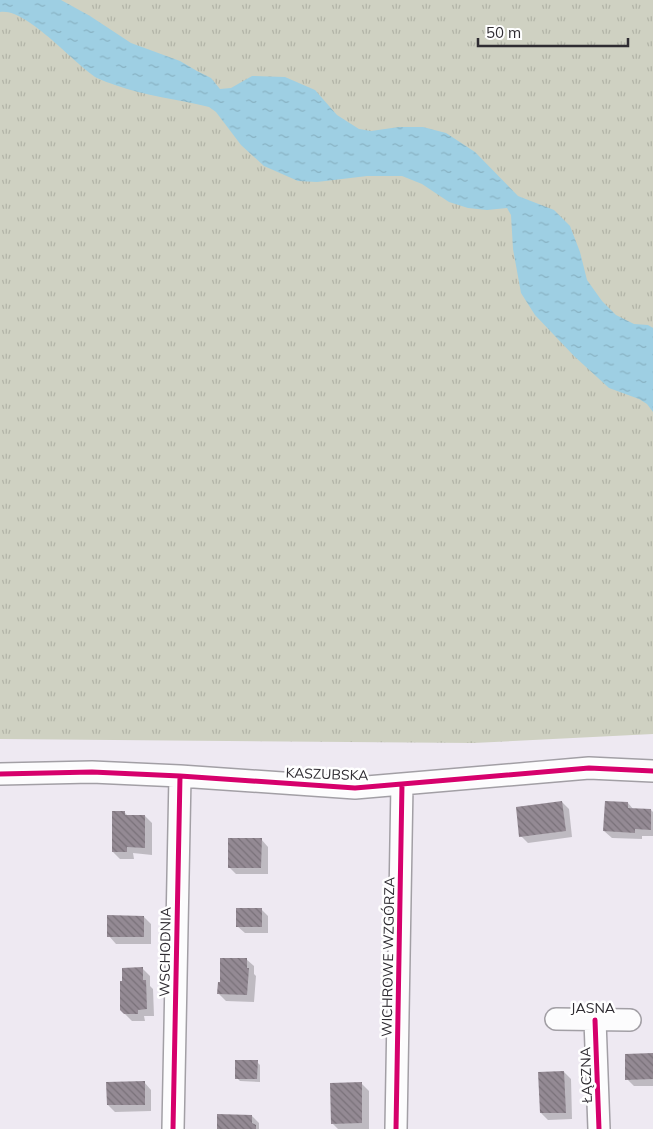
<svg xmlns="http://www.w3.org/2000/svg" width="653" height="1129" viewBox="0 0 653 1129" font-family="Mulish,sans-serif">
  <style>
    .grass { fill: url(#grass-tufts) }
    .water { fill: url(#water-ripples) }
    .shadow { fill: #0003 }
    .building { fill: url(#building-back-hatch) }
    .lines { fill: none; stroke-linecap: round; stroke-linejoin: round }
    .street-casing { stroke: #a29fa5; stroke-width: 24 }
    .street { stroke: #fcfcfd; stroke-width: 21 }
    .cycleway-casing { stroke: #fff; stroke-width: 8 }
    .cycleway { stroke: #d6006c; stroke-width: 5 }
    .labels { text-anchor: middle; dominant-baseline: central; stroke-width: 5; stroke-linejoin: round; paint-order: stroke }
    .street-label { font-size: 14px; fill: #2f2c32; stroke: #fff }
  </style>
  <defs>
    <pattern id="grass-tufts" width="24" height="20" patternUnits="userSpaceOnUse" patternTransform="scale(1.25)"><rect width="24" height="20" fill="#cfd1c2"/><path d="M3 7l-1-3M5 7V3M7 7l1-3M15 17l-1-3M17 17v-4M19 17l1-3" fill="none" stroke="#b2b4a7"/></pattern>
    <pattern id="water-ripples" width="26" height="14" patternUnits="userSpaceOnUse" patternTransform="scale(1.25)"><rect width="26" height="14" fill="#9ecfe3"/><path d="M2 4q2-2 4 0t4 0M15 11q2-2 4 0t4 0" fill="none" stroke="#88b2c3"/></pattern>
    <pattern id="building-back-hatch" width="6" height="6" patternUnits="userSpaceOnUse" patternTransform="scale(1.25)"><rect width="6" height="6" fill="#948a94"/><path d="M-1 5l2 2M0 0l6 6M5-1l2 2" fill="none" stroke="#797179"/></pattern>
  </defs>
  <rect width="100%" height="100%" fill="#eee9f2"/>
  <path class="grass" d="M0 0H653V734L473 743 0 739Z"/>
  <path class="water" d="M0 0H61L90 16 131 43 180 61 197 71 211 78 220 89 231 88 252 76 285 77 315 90 337 115 359 129 371 131 399 127H423L446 133 475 152 518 196 554 210 570 226 580 252 587 280 602 301 616 315 634 324 648 325 653 328V412L647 404 639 399 609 388 574 356 535 315 521 293 513 249 511 215 507 208 487 210 468 208 449 202 422 184 402 176H367L317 182 298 181 264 166 241 145 216 112 209 107C178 99 145 96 115 85 110 83 103 81 97 78 74 64 26 7 0 12Z"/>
  <path class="shadow" d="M562 802 569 809 572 837 528 843 521 836Z
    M628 803 634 810H651L653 812V836H642V839L612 838 604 831Z
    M124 812 128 816H145L152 823V855L133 853 134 859H120L113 852Z
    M261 839 268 847V874H236L229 867Z
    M261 909 268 916V933H245L237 926Z
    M144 917 151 924V944H116L109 936Z
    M246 959 254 966V974L256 976 254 1002 226 1001 219 994 221 983Z
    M143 969 150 976V986L153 989 154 1016H144L145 1021H132L123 1012Z
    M653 1054V1086H634L627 1079Z
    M257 1062 260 1065V1082L240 1081 237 1078Z
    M564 1072 571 1079 572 1119 548 1120 541 1113Z
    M144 1082 151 1090V1111L115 1112 108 1105Z
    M361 1083 369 1091V1129H338L332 1123Z
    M252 1116 259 1123V1129H218Z"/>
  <path class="building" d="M562 801 566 831 519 837 516 807Z
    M605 801 628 802V808L651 809V830L635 829V833L603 831Z
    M112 811H125V815H145V848L127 847V852H112Z
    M228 838H262L261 868H228Z
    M236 908H262V927H236Z
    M107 915 144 916V937H107Z
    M220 958H247V968H249L247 995 217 994 218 982H220Z
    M143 967V980H146L147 1009 138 1010V1014H124L120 1010V981H122V968Z
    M653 1053V1079L625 1080V1054Z
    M235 1060H258L257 1079H235Z
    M564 1071 566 1113H540L538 1072Z
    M145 1081V1105H107L106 1082Z
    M362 1082V1123L331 1124 330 1083Z
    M217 1114 252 1115V1123L256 1125V1129H217Z"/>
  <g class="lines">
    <g class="street-casing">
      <path id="street" d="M0 774 92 772 180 776 355 788 589 768 653 771
        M556 1019 630 1020
        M595 1020 599 1129
        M173 1129 180 776
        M396 1129 402 784"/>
    </g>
    <use href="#street" class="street"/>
    <g class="cycleway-casing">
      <path id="cycleway" d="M0 774 92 772 180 776 355 788 589 768 653 771
        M595 1020 599 1129
        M173 1129 180 776
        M396 1129 402 784"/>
    </g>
    <use href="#cycleway" class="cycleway"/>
  </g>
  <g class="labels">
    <g class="street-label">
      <text transform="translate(327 774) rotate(2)">KASZUBSKA</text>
      <text transform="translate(165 952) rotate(-89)">WSCHODNIA</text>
      <text transform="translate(388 957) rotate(-89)">WICHROWE WZGÓRZA</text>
      <text x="593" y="1008">JASNA</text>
      <text transform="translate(586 1075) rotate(-92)">ŁĄCZNA</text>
    </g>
  </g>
  <path d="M478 38v8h150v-8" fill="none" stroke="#2f2c32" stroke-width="2.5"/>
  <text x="486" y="38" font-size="15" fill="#2f2c32" stroke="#ffffff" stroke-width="4" paint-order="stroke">50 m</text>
</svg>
